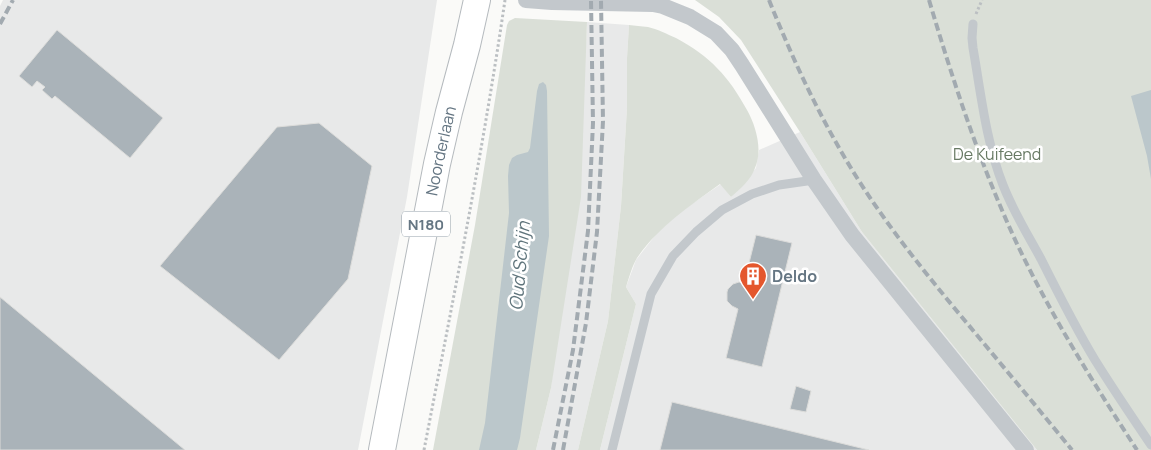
<svg xmlns="http://www.w3.org/2000/svg" width="1151" height="450" viewBox="0 0 1151 450" font-family="Manrope,sans-serif">
  <style>
    .built { fill: #e8e9e9 }
    .green { fill: #dadfd7 }
    .water { fill: #bbc7cb }
    .building { fill: #aab3b9; stroke: #dcdcda }
    .lines { fill: none; stroke-linecap: round; stroke-linejoin: round }
    .primary-casing { stroke: #b5babe; stroke-width: 28 }
    .path { stroke: #bbbfc2; stroke-width: 3; stroke-dasharray: 2.5 2.5; stroke-linecap: butt }
    .lane { stroke: #c3c8cc; stroke-width: 9 }
    .street { stroke: #c3c8cc; stroke-width: 16 }
    .primary { stroke: #fff; stroke-width: 26 }
    .rail { stroke: #a2aab0; stroke-width: 4; stroke-dasharray: 8 4; stroke-linecap: butt }
    .labels { text-anchor: middle; dominant-baseline: central; stroke-width: 5; stroke-linejoin: round; paint-order: stroke }
    .shield { fill: #fff; stroke: #939fa8; stroke-width: 1 }
    .shield-label { font-size: 15px; font-weight: bold; fill: #657683 }
    .street-label { font-size: 16px; fill: #657683; stroke: #fff }
    .park-label { font-size: 16px; fill: #687a64; stroke: #fff }
    .poi-label { font-size: 16px; font-weight: bold; fill: #657683; stroke: #fff; text-anchor: start }
    .water-label { font-size: 18px; font-style: italic; fill: #60757c; stroke: #fff }
  </style>
  <rect width="100%" height="100%" fill="#fafaf8"/>
  <path class="built" d="M3 0H437L407 197 358 450H0V6Z
    M587 22 629 25 627 58V108L621 206 608 321 578 450H536L551 388 586 44Z
    M800 132 862 232 1037 450H600L636 304 626 287 636 260 657 233 680 212 721 184 731 197 756 168 759 150Z"/>
  <path class="green" d="M695 0H1151V450H1037L862 232 800 132 741 40 719 17Z
    M515 18 587 22 581 197 551 388 536 450H433L475 225 507 25 509 21Z
    M629 25C635 26 641 26 648 27 657 29 667 34 676 38 710 56 729 77 747 110 756 126 763 150 755 168 751 180 740 189 731 197L720 184C690 206 658 227 637 258 632 266 629 278 626 287L636 304 600 450H578L608 321 621 206 627 108V58Z"/>
  <path class="water" d="M543 82 546 85 547 91 549 236 520 438 517 450H479L485 423 509 213 508 176 509 165 512 158 517 155 528 152 530 148 537 91 539 84Z
    M1151 90V179L1147 156 1131 96Z"/>
  <path class="building" d="M57 30 163 118 130 158 55 96 52 99 42 90 45 87 37 81 32 87 19 76Z
    M319 123 372 166 348 279 279 360 160 266 277 127Z
    M756 235 792 243 762 367 726 358 738 309 732 306 727 301V292L728 289 733 284 739 282 744 283Z
    M0 297 185 450H0Z
    M796 386 811 391 806 412 790 409Z
    M672 402 869 450H660Z"/>
  <g class="lines">
    <g class="primary-casing">
      <g id="primary">
        <path id="s1" d="M382 450 437 164 449 112 467 45 477 0"/>
      </g>
    </g>
    <path class="path" d="M976 14 982 0
      M424 450C453 300 483 151 505 0"/>
    <path class="lane" d="M973 24 972 38 973 48C981 94 986 142 1003 185 1013 211 1028 235 1041 259 1058 293 1075 327 1095 360 1113 389 1132 417 1151 445
      M612 450 651 294 673 256 696 232 722 210 752 194 779 185 814 180"/>
    <path class="street" d="M526 0 552 2 653 4 663 6 690 17 716 33 732 50 742 65 814 180 852 235 1026 450"/>
    <use href="#primary" class="primary"/>
    <path class="rail" d="M769 0C793 60 820 118 854 173 887 226 926 274 966 322 1001 364 1037 407 1072 450
      M929 0C954 84 981 167 1018 246 1052 317 1094 384 1137 450
      M0 24 13 0
      M553 450 573 350 588 231 593 123 591 0
      M563 450 586 323 597 232 603 121 601 0"/>
  </g>
  <defs>
    <g id="building-pin" transform="scale(1.4375)"><path d="M0 17L-7.5 6A9.5 9.5 0 1 1 7.5 6Z" fill="#e4572e" stroke="#fff"/><path d="M-4-6H4V6H1V3H-1V6H-4ZM-2.5-4.3h1.7v1.8h-1.7ZM.8-4.3h1.7v1.8H.8ZM-2.5-1h1.7V.8h-1.7ZM.8-1h1.7V.8H.8Z" fill="#fff"/></g>
  </defs>
  <g fill-rule="evenodd">
    <use href="#building-pin" x="753" y="276"/>
  </g>
  <g class="labels">
    <rect class="shield" x="402" y="211.5" width="48" height="25" rx="4"/>
    <g class="shield-label">
      <text x="426" y="224">N180</text>
    </g>
    <g class="street-label">
      <text stroke="none"><textPath href="#s1" startOffset="305">Noorderlaan</textPath></text>
    </g>
    <g class="park-label">
      <text x="997" y="154">De Kuifeend</text>
    </g>
    <g class="poi-label">
      <text x="772" y="276">Deldo</text>
    </g>
    <g class="water-label">
      <text transform="translate(519 266) rotate(-85)">Oud Schijn</text>
    </g>
  </g>
</svg>
